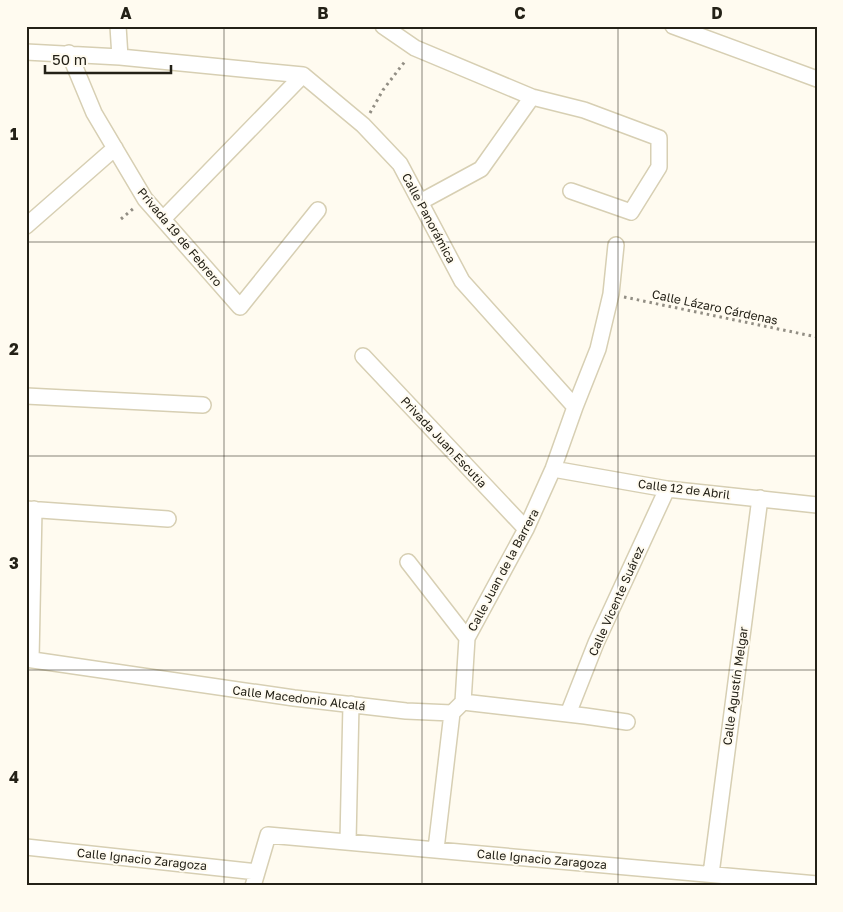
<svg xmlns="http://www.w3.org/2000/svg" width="843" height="912" viewBox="0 0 843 912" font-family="'Golos Text',sans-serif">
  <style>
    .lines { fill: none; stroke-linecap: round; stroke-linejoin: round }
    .street-casing { stroke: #d7cfb3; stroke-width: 18 }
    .path { stroke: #928e84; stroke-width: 3; stroke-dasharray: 2.5 4; stroke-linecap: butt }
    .street { stroke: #fff; stroke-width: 15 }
    .grid { fill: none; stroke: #242117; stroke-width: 1; stroke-opacity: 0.55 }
    .labels { text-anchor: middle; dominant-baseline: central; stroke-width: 4; stroke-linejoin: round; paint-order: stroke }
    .street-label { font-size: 12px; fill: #242117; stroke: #fffbf0 }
    .neatline { fill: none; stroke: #242117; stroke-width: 2 }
    .grid-label { font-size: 16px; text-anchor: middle; font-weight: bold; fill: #242117 }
  </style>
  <rect width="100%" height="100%" fill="#fffbf0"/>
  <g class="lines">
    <g class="street-casing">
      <path id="street" d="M118 26 120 57
        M383 26 415 48 532 97 584 110 659 138V167L631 212 571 191
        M673 26 817 79
        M26 52 120 57 303 75 363 125 400 164 462 281 575 407 553 469 526 529 467 638 463 702
        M69 53 94 113 145 199 240 307 318 210
        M422 201 481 169 532 97
        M163 219 303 75
        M26 226 115 148
        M363 356 526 529
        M26 396 203 405
        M575 407 598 349 611 294 616 245
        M553 469 667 489 817 505
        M26 509 168 519
        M408 562 467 638
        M26 659 294 698 406 711 452 713 463 702 585 716 627 722
        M31 659 34 509
        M568 714 596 643 667 489
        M348 841 351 704
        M26 847 257 872
        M436 849 452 713
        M711 874 760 498
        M253 886 268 835 817 884"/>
    </g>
    <path class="path" d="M370 113 383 90 406 60
      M121 219 134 208
      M624 297 817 337"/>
    <use href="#street" class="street"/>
  </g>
  <path class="grid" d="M224 26V886M422 26V886M618 26V886M26 242H817M26 456H817M26 670H817"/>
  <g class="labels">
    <g class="street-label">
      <text transform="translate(429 218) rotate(62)">Calle Panorámica</text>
      <text transform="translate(180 237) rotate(50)">Privada 19 de Febrero</text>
      <text transform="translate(715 307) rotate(12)">Calle Lázaro Cárdenas</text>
      <text transform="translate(444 442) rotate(47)">Privada Juan Escutia</text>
      <text transform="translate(684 489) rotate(7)">Calle 12 de Abril</text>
      <text transform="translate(503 570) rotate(-62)">Calle Juan de la Barrera</text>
      <text transform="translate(616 601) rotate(-66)">Calle Vicente Suárez</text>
      <text transform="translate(735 686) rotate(-82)">Calle Agustín Melgar</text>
      <text transform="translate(299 698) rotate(7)">Calle Macedonio Alcalá</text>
      <text transform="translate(142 859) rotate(6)">Calle Ignacio Zaragoza</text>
      <text transform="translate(542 859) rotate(5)">Calle Ignacio Zaragoza</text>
    </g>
  </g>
  <rect width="843" height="912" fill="none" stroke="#fffbf0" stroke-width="55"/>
  <path d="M45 65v8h126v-8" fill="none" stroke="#242117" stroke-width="2.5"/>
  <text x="52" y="65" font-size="15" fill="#242117" stroke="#fffbf0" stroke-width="4" paint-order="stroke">50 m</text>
  <rect x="28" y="28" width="788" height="856" class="neatline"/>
  <g class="grid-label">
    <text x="126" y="19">A</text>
    <text x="323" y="19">B</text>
    <text x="520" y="19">C</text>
    <text x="717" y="19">D</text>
    <text x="14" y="140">1</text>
    <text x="14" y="355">2</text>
    <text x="14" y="569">3</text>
    <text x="14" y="783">4</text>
  </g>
</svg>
